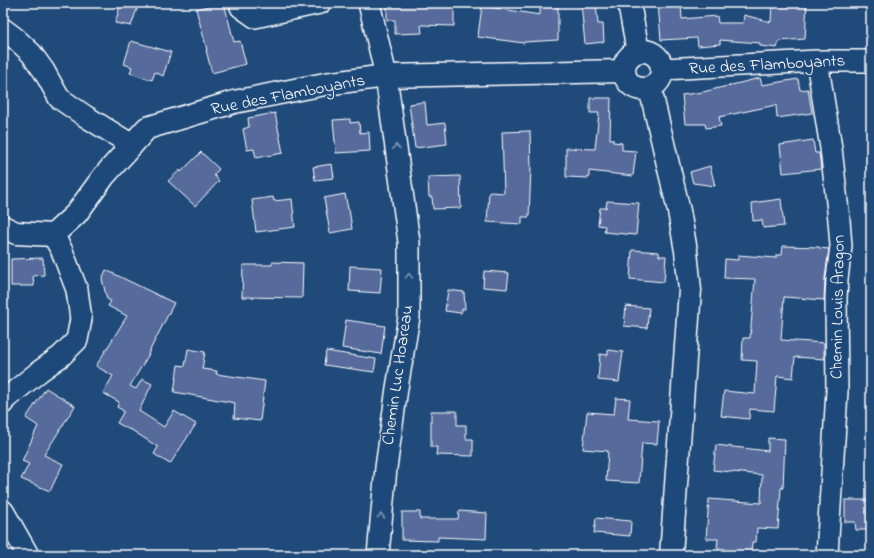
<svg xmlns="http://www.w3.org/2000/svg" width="874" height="558" viewBox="0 0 874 558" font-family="'Indie Flower',sans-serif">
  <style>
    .building { fill: #566b9b; stroke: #fff }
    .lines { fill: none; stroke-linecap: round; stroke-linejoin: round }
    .minor-casing { stroke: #fff; stroke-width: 24 }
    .secondary-casing { stroke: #fff; stroke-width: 25 }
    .minor { stroke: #1f4a7a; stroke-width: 21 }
    .secondary { stroke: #1f4a7a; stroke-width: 22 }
    .oneway { stroke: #7992af }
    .labels { text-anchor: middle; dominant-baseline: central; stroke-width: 3.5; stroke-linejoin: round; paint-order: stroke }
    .street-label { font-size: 17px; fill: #fff; stroke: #1f4a7a }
  </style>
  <rect width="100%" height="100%" fill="#1f4a7a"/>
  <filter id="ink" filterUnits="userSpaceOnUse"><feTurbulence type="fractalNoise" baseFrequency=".025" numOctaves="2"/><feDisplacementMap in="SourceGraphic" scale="8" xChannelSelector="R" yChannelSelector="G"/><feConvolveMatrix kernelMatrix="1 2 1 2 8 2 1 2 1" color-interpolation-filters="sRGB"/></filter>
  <g filter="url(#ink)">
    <path class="building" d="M121 3H139L131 26 115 23Z
      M221 3H224L234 42 240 41 246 64 212 73 206 50H207L196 9Z
      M387 3H454V26L421 25 422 33 395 34V20H387Z
      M540 3H558V40L524 42V43L478 37 479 28 482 6 540 15Z
      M581 3H596L598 24H603L604 42 585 44Z
      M658 3H681L682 19 717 16 718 23H743L744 15 771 22 772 3H807L805 39 779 41 777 48 760 46V43L720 40V44L698 46 697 38 661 40Z
      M131 41 171 52 163 76 155 72 152 80 130 73 132 67 124 64Z
      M760 78 762 85 798 79 800 90 808 89 812 113 777 118 776 105 719 117 721 126 706 128 705 124H685L682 95 703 92Z
      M590 98H611L610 139H613V142L622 143V150L636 151 633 176 589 171V178L566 177V148L595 149 599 113H590Z
      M425 102 427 125 445 123 447 144 415 148 409 104Z
      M275 113 283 153 256 158 254 149 247 150 243 129 249 127 248 118Z
      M350 119V123L359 122 360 133 369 132 370 151 336 153 333 120Z
      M530 131 531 168 529 217H522V224L487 222 489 192 504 193 502 132Z
      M813 140 815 153H819L821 169 783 173 780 145Z
      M201 152 219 169 214 175 219 181 195 206 168 181 180 170 181 172Z
      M332 164 334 178 315 180 313 167Z
      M710 166 715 186 693 183 690 172Z
      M460 176 461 208 433 209 432 197H429L428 177Z
      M345 194 348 209H349L352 229 330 233 324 198Z
      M273 197 274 201 292 199 295 227 256 232 252 200Z
      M781 199 784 226 763 228 762 220 753 221 752 203Z
      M607 201 639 203 636 235 604 232 605 226 598 225 600 208H606Z
      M783 246 819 247V248L829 249 825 278 824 300 784 297 781 340 824 343V359L795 357 793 378 777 376 774 411 750 409 749 419 721 416 724 391 755 394 757 361 742 360 743 338H750L755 279 724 278 725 259 738 260V255L776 258V255H782Z
      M632 250 659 252V256H666L664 282 630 279Z
      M43 258 44 275 33 276 34 286H11V259Z
      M272 262 303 263 302 298 242 297 243 265H272Z
      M350 266 382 268 380 293 349 291Z
      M106 270 174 303 148 354H149L130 386 136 389 142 379 152 384 139 411 164 427 174 411 196 424 170 464 154 454 158 447 130 429V430L117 423 124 411 117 407 119 402 103 393 113 376 96 366 127 316 108 306 111 301 107 299 102 279Z
      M484 271 509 273 507 289 483 287Z
      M448 290 464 292 465 309H462L461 313 445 311Z
      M626 306 649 308 647 328 624 326Z
      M346 320 385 326 381 354 342 348Z
      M188 349 205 352 202 369 217 371 216 374 265 381 260 421 234 418 235 403 174 392 178 365 185 366Z
      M608 350 623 352 619 382 598 380 600 354 608 355Z
      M326 351 376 359 374 372 324 365Z
      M46 388 75 406 44 455 63 464 50 491 21 479 29 464 22 461 38 426 26 418Z
      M616 398 630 399 628 419 659 421 657 444 642 443 639 483 606 481 608 451 583 449 587 412 614 414Z
      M431 411H457V425H466V439H473V456L436 455 437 447H431Z
      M768 438 785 439 783 488H781L778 529 757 528 756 542H752L751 555H724L725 549 717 548 718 539H706L709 499 761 503 762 475 713 470 716 445 768 451Z
      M845 500H871V530H856L855 522H845Z
      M459 511 487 513 486 539 438 537V541L402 540V512H420V519H458Z
      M596 518 631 521 630 536 594 533Z"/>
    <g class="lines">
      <g class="minor-casing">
        <path id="minor" d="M240 3 241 7 255 17 320 3
          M369 3 386 76 409 242V317L397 388 386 468 378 555
          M3 29 15 38 31 53 44 71 59 98 85 116 132 145
          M817 61 831 148 839 220 841 246 837 279 836 299 837 391 827 555
          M663 69 817 61H871
          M3 403 4 400 40 371 61 356 77 340 81 319 77 290 62 251 53 235
          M3 511 28 555"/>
      </g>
      <g class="secondary-casing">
        <path id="secondary" d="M629 3 638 51
          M624 70a19 19 0 1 1 38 0a19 19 0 1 1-38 0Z
          M650 88 679 211 686 251 690 290 671 555
          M3 227 16 233 53 235 76 214 104 176 147 128 234 102 325 84 386 76 624 71"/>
      </g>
      <use href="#minor" class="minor"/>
      <use href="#secondary" class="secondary"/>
    </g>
    <defs><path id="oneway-chevron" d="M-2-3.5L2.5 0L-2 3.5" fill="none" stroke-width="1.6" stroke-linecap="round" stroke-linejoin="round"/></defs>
    <g class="oneway">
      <use href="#oneway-chevron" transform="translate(396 147) rotate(-98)"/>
      <use href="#oneway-chevron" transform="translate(409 276) rotate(-90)"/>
      <use href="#oneway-chevron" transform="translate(381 516) rotate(-85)"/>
    </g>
  </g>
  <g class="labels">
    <g class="street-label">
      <text transform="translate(767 65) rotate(-3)">Rue des Flamboyants</text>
      <text transform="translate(288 95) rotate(-11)">Rue des Flamboyants</text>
      <text transform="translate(838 307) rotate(-89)">Chemin Louis Aragon</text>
      <text transform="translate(398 375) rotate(-82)">Chemin Luc Hoareau</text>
    </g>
  </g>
  <rect width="874" height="558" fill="none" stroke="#1f4a7a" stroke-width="16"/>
  <rect x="8" y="8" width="858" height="542" fill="none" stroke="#fff" stroke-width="1.5" filter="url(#ink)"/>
</svg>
